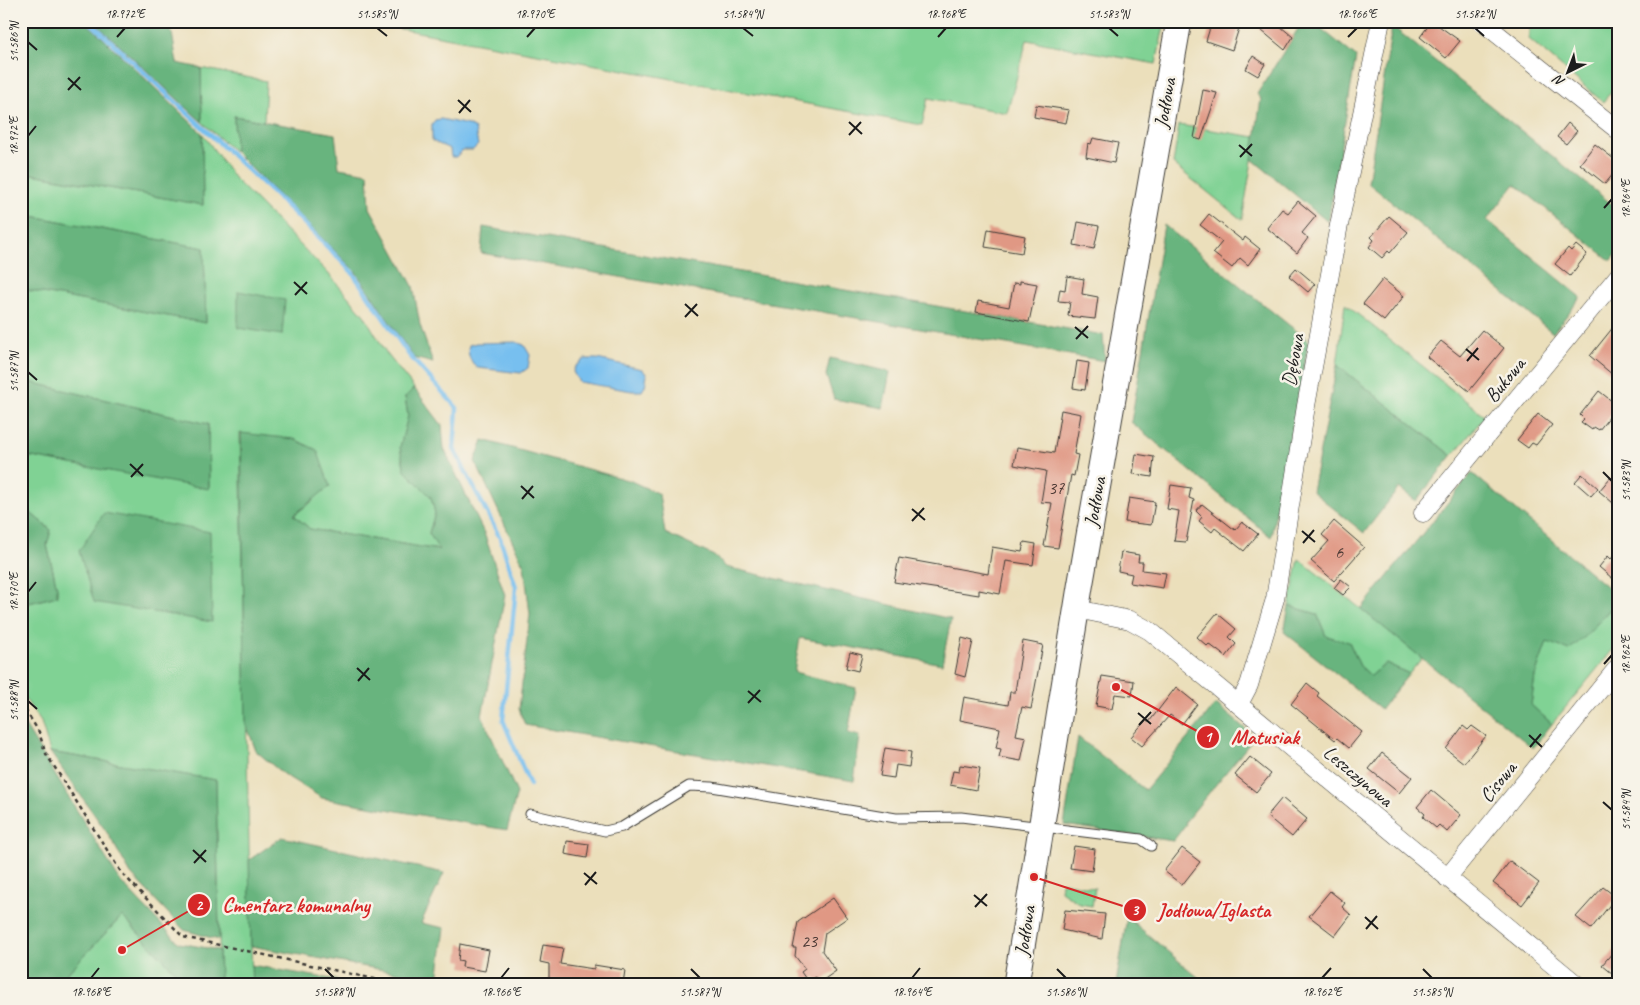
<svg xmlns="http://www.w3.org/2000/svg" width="1640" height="1005" viewBox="0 0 1640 1005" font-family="Caveat,sans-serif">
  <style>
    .green { fill: #80d294; stroke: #4e7758 }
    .forest { fill: #68b47e; stroke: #42684d }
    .water { fill: #77bfef; stroke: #4a6e86 }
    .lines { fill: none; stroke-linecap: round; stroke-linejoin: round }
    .stream { stroke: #77bfef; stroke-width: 4.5 }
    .building { fill: #e09884 }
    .lane-casing { stroke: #3b3934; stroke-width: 11 }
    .street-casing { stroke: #3b3934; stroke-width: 19 }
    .secondary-casing { stroke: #3b3934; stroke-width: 27 }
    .path { stroke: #3b3934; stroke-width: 2.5; stroke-dasharray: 4 4; stroke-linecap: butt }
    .lane { stroke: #fff; stroke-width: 9 }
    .street { stroke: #fff; stroke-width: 18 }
    .secondary { stroke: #fff; stroke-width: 25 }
    .ticks { fill: none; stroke: #1c1c1c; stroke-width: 2 }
    .labels { text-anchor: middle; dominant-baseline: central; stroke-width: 5; stroke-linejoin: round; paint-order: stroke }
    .number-label { font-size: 18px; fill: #4d3b36 }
    .street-label { font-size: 20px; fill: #1c1c1c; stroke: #f7f3e8 }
    .leader { fill: none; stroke: #d62828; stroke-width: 2 }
    .callout-dot { fill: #d62828; stroke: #f7f3e8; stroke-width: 2 }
    .mark-label { font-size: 15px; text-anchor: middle; font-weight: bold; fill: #fff }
    .callout-label { font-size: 21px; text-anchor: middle; font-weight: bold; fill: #d62828; stroke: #f7f3e8; stroke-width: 5; stroke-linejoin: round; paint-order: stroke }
    .neatline { fill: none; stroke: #1c1c1c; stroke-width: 2 }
    .ticks-label { font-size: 12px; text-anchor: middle; fill: #1c1c1c }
  </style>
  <rect width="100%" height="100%" fill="#f7f3e8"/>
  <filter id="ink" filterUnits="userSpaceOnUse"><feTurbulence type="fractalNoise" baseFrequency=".02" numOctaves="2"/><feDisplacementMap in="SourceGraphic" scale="10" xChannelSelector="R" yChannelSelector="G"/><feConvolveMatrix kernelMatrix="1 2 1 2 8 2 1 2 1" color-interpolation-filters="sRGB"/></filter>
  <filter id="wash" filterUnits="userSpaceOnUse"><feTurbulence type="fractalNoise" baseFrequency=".0096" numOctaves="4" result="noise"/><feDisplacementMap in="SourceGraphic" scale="20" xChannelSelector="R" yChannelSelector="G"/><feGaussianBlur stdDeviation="1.12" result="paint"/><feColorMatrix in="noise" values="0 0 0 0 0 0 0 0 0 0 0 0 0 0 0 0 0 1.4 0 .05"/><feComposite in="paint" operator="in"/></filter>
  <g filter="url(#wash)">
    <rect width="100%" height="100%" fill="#ebdfbb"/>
    <path class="green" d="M358 21H1165L1156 64 1027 40 1007 113 928 98 922 125Z
      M1529 21H1598L1619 38V82L1603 102 1529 39Z
      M201 68 266 81 264 121 234 116 235 152 202 122Z
      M1179 125 1256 137 1242 220 1173 164Z
      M202 133 235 179 326 271 364 315 387 354 414 388 405 397 408 416 400 447 405 471 431 497 435 513 429 533 440 550 310 529 294 515 314 500 240 433 252 984H220L216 780 50 752 41 722 21 693V605L57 596V588L47 545 51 530 21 505V455L209 488 208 424 21 380V289L206 323 204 248 21 214V172L203 205Z
      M1345 304 1485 416 1452 456 1337 365Z
      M1299 559 1422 658 1409 674 1386 663 1371 676 1360 666 1349 642 1326 636 1317 614 1289 606Z
      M1610 609 1619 617V642L1552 724 1531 705 1535 676 1547 642 1585 637Z
      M1062 882 1095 888 1092 906 1080 904 1061 891Z
      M122 916 187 984H57Z"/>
    <path class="forest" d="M21 21H85L202 133 203 205 21 172Z
      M93 21H164L172 33 177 63 201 68 202 122Z
      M1303 21H1312L1356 57 1328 222 1252 159 1261 99 1257 94Z
      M1392 26 1619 210V251L1611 261 1515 184 1487 220 1581 297 1553 333 1368 183Z
      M234 116 335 134 339 168 368 173 370 208 413 286 420 325 433 363 414 358 355 271 235 152Z
      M21 214 204 248 206 323 21 289Z
      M1164 225 1309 341 1271 537 1131 422Z
      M483 227 1103 335 1105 361 481 253Z
      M238 291 285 300 282 335 238 328Z
      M830 358 890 372 883 408 834 399 826 375Z
      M1337 365 1452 456 1416 501 1399 488 1364 533 1312 491Z
      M21 380 208 424 209 489 21 455Z
      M414 388 442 425 444 449 484 533 505 595 482 716 517 793 507 830 322 798 283 774 256 751 246 724 241 433 294 439 317 450 330 486 294 515 310 529 439 550 429 533 435 513 431 497 405 471 400 447 408 416 405 397Z
      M483 440 631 481 659 494 665 533 714 556 726 567 951 619 942 664 800 638 794 672 856 688 848 733 860 736 854 781 525 725 519 709 530 614 524 566 475 461Z
      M1472 473 1619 597V617L1610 609 1585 637 1569 650 1547 642 1535 676 1531 705 1552 724 1533 748 1361 609Z
      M21 505 51 530 47 545 57 588V596L21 605Z
      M104 513 210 532 212 622 94 602 79 551Z
      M1289 606 1317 614 1326 636 1349 642 1360 666 1371 676 1386 663 1409 674 1381 709 1284 632Z
      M1216 704 1255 737 1185 822 1186 824 1173 841 1064 825 1078 737 1145 790Z
      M21 719 120 881 179 943 219 950 220 984H187L122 916 57 984H21Z
      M50 752 216 780 219 940 184 930 131 874 108 834Z
      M282 837 444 873 421 923 445 928 438 980 251 946 249 860Z
      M1127 917 1206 984H1116Z
      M251 965 359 984H252Z"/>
    <path class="water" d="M441 119 468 125 475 129 478 145 473 150H463L456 157H451L450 149 432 141V125L435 120Z
      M516 342 524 345 530 355 528 368 521 373 478 368C470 362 467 355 469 345L476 343Z
      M585 359H597L642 369 647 375 645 386 642 391H632L579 382 573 372 575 367Z"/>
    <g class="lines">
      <path class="stream" d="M89 21 292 211 352 272 409 355 457 408 454 449 500 538 516 587 503 720 530 785"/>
    </g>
    <g id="blocks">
      <path class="building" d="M1212 21H1227L1226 24 1239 28 1232 50 1206 41Z
        M1250 21H1274L1293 37 1285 50Z
        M1432 21 1460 41 1446 58 1420 37Z
        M1253 56 1265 64 1258 76 1246 69Z
        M1203 90 1217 93 1201 140 1194 138Z
        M1036 105 1069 110 1066 123 1034 117Z
        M1568 123 1577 131 1566 144 1557 137Z
        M1093 138 1118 143 1114 163 1086 157 1088 143 1091 144Z
        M1595 144 1619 163V167L1605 184 1580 164Z
        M1298 201 1316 216 1302 233 1308 238 1297 253 1267 228 1282 209 1288 213Z
        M1209 214 1243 241 1245 237 1260 249 1248 265 1240 258 1232 268 1213 253 1222 242 1200 225Z
        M1389 216 1408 232 1390 253 1388 251 1382 258 1369 247 1374 240 1371 237Z
        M1078 222 1099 226 1094 249 1074 245Z
        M988 229 1025 236 1022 253 985 247Z
        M1576 245 1587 254 1570 276 1555 264 1568 248 1571 251Z
        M1296 268 1315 284 1308 292 1289 276Z
        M1067 276 1084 279 1082 294 1098 297 1095 319 1068 316 1070 302 1058 301 1060 289 1065 290Z
        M1383 279 1404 296 1384 321 1363 304Z
        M1020 281 1037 284 1029 322 976 312 978 301 1009 307 1014 283 1020 284Z
        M1619 320V368L1613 375 1590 356Z
        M1482 330 1504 348 1469 391 1427 357 1441 341 1460 356Z
        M1077 361 1089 363 1085 390 1073 388Z
        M1599 391 1618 406 1599 430 1594 427 1592 430 1581 422 1584 419 1580 415Z
        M1061 410 1081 414 1074 454 1078 455 1074 476 1071 475 1058 548 1044 546 1052 503 1041 502 1046 471 1014 465 1017 447 1054 453Z
        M1538 414 1552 425 1536 445 1532 443 1528 448 1517 440Z
        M1136 454 1154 457 1152 477 1133 474Z
        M1582 474 1598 488 1591 496 1575 482Z
        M1610 478 1619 486V508L1599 491Z
        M1171 485 1191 488 1189 498 1194 500 1186 542 1174 541 1179 511 1167 509Z
        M1129 498 1155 502 1151 525 1125 522Z
        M1202 504 1235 530 1242 522 1258 534 1244 551 1215 528 1212 532 1199 521 1202 517 1196 511Z
        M1334 521 1364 547 1334 581 1311 561 1329 541 1322 535Z
        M1024 542 1036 544 1033 565 1006 561 1000 594 979 590V595L894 582 899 558 988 574 992 547 1022 552Z
        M1619 550V584L1599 567 1608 556 1611 559Z
        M1121 552 1139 555 1138 562H1143L1142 570 1166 573 1163 588 1130 583 1132 574 1118 571Z
        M1341 579 1351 587 1343 595 1334 588Z
        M1217 613 1236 629 1229 637 1236 644 1226 657 1209 644 1207 646 1197 637Z
        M962 638 973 641 965 677 955 674Z
        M1023 641 1043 645 1031 709 1022 707 1016 735 1026 737 1021 761 999 757 1001 749 996 748 1000 728 960 720 964 697 1008 705 1010 692H1015Z
        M850 652 862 655 858 671 846 668Z
        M1102 676 1134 681 1132 696 1115 694 1112 709 1096 706Z
        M1307 683 1319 693 1317 696 1362 732 1349 748 1337 738 1335 740 1291 704Z
        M1176 687 1197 704 1182 724 1170 715 1142 746 1131 737 1146 720 1149 722Z
        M1463 726 1468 730 1472 726 1486 736 1464 763 1446 749Z
        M885 748 911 752 909 767 896 765 894 778 880 776Z
        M1382 753 1412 777 1399 793 1369 769Z
        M1250 757 1271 774 1256 792 1235 775Z
        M960 765 980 768 976 790 950 785 953 771 959 772Z
        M1431 790 1461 815 1447 832 1439 825 1436 828 1423 817 1425 814 1417 807Z
        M1282 798 1307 819 1292 837 1267 816Z
        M567 841 589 844 587 858 565 854Z
        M1074 846 1095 849 1092 871 1070 868Z
        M1182 848 1200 862 1182 885 1164 871Z
        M1510 861 1539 883 1522 905 1493 883Z
        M1603 887 1616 897 1591 929 1576 917Z
        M1330 891 1345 903 1342 907 1351 915 1335 936 1309 916Z
        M833 898 847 918 825 933 822 951 836 971 819 983 815 977 808 982 801 972 805 969 795 956 796 948H793L798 922Z
        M1065 910 1105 914 1102 939 1062 930Z
        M460 944 489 950 485 971 462 967 463 961 458 960Z
        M543 945 563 948 560 964 594 969V965L625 970 623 984 549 982V964L540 962Z
        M1619 945V979L1602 965Z"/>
    </g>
  </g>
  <g filter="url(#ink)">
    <use href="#blocks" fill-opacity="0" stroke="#3b3934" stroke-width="1"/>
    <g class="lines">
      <g class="lane-casing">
        <path id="lane" d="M530 814 605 831 622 827 689 786 712 787 896 818 961 817 1141 839 1151 846"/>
      </g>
      <g class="street-casing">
        <path id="street" d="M1481 21 1619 131
          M1423 513 1619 275
          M1077 609 1130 620 1150 631 1576 984
          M1239 704 1249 685 1275 599 1306 406 1338 230 1381 21
          M1447 878 1619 666"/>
      </g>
      <g class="secondary-casing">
        <path id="secondary" d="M1016 984 1080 587 1179 21"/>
      </g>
      <path class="path" d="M21 703 39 732 45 752 121 872 183 937 397 984"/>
      <use href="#lane" class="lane"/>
      <use href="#street" class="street"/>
      <use href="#secondary" class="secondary"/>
    </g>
  </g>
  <path class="ticks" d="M377 28 387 36M743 28 753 36M1109 28 1118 36M1475 28 1484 36M117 37 125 28M527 37 535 28M938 37 946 28M1348 37 1357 28M28 42 37 50M68 78 81 90M68 90 80 77M458 100 471 112M459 113 470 100M849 122 862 134M849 135 861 122M28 136 36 126M1239 145 1252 156M1240 157 1252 144M1604 208 1612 199M294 282 307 294M295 295 307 282M685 304 698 316M685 317 697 304M1075 327 1088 338M1076 339 1088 326M1466 349 1479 360M1467 361 1478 348M28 372 37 380M130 464 143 476M1603 472 1612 481M131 477 143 464M521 486 534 498M522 499 533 486M912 509 925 520M912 521 924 508M1302 531 1315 542M1303 543 1314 530M28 592 36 582M1604 664 1612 655M357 668 370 680M358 681 369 668M748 691 761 702M28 701 37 709M748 703 760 690M1138 713 1151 724M1139 725 1151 712M1529 735 1542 747M1530 747 1541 734M1603 802 1612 810M193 850 206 862M194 863 206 850M584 873 597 884M585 885 596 872M974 895 987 906M975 907 987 894M1365 917 1378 929M1366 929 1377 916M325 969 334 978M691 969 700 978M1057 969 1066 978M1423 969 1432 978M91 978 99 968M501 978 509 968M912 978 920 968M1322 978 1331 968"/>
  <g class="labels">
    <g class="number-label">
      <text x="1056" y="488">37</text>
      <text x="1339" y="552">6</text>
      <text x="809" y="941">23</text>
    </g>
    <g class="street-label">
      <text transform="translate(1165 103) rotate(-80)">Jodłowa</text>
      <text transform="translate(1293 360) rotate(-80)">Dębowa</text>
      <text transform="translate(1505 380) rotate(-51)">Bukowa</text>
      <text transform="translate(1095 502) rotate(-80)">Jodłowa</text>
      <text transform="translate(1358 776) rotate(40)">Leszczynowa</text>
      <text transform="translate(1498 782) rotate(-51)">Cisowa</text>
      <text transform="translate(1025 931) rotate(-81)">Jodłowa</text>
    </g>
  </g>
  <path class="leader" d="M1116 687L1208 737M122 950L199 905M1034 877L1135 910"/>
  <g class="callout-dot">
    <circle cx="1116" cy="687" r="5"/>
    <circle cx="122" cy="950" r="5"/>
    <circle cx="1034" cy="877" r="5"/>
    <circle cx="1208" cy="737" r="12"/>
    <circle cx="199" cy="905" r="12"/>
    <circle cx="1135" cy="910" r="12"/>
  </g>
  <g class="mark-label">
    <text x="1208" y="742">1</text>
    <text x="199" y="910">2</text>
    <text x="1135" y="915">3</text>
  </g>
  <g class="callout-label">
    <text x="1265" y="744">Matusiak</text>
    <text x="296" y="912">Cmentarz komunalny</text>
    <text x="1214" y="917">Jodłowa/Iglasta</text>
  </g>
  <rect width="1640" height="1005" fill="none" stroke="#f7f3e8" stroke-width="55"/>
  <g transform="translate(1568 72) rotate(222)" stroke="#f7f3e8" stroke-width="4" paint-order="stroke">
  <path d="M0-4L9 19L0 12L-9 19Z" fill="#1c1c1c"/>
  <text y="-8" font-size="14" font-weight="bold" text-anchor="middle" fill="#1c1c1c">N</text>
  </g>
  <rect x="28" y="28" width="1584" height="950" class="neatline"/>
  <g class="ticks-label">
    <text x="125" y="18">18.972°E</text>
    <text x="377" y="18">51.585°N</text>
    <text x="535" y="18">18.970°E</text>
    <text x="743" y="18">51.584°N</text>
    <text x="946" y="18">18.968°E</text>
    <text x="1109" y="18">51.583°N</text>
    <text x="1357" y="18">18.966°E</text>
    <text x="1475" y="18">51.582°N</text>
    <text transform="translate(14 42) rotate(-90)" y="4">51.586°N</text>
    <text transform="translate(14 136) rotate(-90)" y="4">18.972°E</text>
    <text transform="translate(1626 199) rotate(-90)" y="4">18.964°E</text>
    <text transform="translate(14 372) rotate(-90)" y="4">51.587°N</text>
    <text transform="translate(1626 481) rotate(-90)" y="4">51.583°N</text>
    <text transform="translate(14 592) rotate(-90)" y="4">18.970°E</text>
    <text transform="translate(1626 655) rotate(-90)" y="4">18.962°E</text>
    <text transform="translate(14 701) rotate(-90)" y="4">51.588°N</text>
    <text transform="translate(1626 810) rotate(-90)" y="4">51.584°N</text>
    <text x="91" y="996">18.968°E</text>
    <text x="334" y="996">51.588°N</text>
    <text x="501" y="996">18.966°E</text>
    <text x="700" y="996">51.587°N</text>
    <text x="912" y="996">18.964°E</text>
    <text x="1066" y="996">51.586°N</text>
    <text x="1322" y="996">18.962°E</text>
    <text x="1432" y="996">51.585°N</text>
  </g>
</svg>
